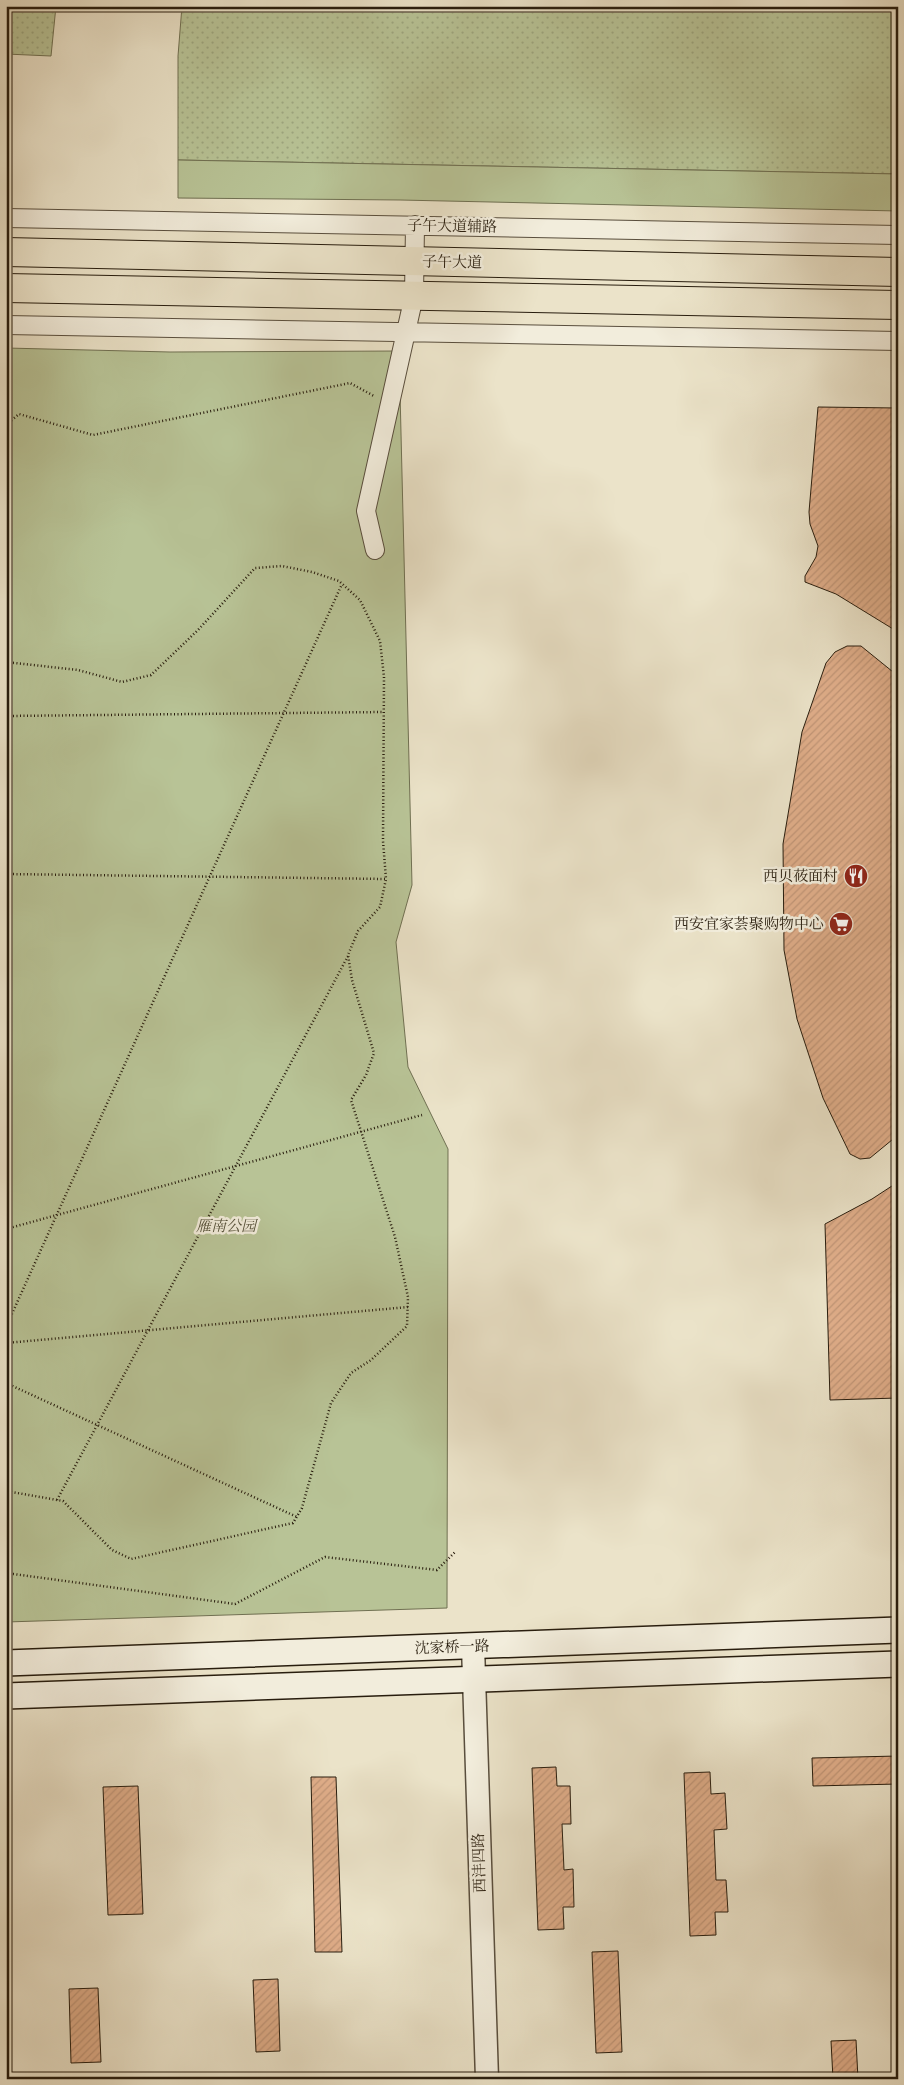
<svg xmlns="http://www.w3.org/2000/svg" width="904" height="2085" viewBox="0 0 904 2085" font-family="'IM FELL French Canon','Noto Serif SC',serif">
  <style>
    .grass { fill: url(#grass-dots); stroke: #707052 }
    .green { fill: #b8c396; stroke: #707052 }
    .building { fill: url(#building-hatch); stroke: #281d0e }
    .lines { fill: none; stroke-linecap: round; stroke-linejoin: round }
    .minor-casing { stroke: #594e3d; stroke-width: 20 }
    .tertiary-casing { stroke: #594e3d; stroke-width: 25 }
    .secondary-casing { stroke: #281d0e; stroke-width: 28 }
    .primary-casing { stroke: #281d0e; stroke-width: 30 }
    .path { stroke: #281d0e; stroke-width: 2.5; stroke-dasharray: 1 2.5; stroke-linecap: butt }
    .minor { stroke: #f2eddc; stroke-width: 18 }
    .tertiary { stroke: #f2eddc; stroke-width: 22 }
    .secondary { stroke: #f2eddc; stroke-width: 25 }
    .primary { stroke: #ebe3c9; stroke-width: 28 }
    .labels { text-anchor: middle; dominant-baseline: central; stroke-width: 5; stroke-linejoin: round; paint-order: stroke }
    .street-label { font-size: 15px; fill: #281d0e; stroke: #f2eddc }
    .poi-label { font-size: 15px; fill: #281d0e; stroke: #f2eddc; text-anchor: end }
    .park-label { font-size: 15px; font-style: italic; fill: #534f37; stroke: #f2eddc }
  </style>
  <defs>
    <pattern id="grass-dots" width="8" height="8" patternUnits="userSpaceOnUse" patternTransform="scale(1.25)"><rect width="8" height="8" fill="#b8c396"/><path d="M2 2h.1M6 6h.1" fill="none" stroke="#9ea780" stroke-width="1.8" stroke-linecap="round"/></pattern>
    <pattern id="building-hatch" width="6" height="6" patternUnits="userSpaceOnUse" patternTransform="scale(1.25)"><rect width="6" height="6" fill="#dfad89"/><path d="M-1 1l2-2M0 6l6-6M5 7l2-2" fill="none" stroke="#bf9475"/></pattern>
  </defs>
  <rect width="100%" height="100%" fill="#ebe3c9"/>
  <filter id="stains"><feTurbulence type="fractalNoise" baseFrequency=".004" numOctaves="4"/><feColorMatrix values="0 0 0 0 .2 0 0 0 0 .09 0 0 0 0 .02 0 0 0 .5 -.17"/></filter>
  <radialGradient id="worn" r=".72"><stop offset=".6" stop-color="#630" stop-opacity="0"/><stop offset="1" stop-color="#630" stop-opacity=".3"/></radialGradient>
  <path class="grass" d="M6 6H56L51 56 6 54Z
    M182 6H898V174L178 160V56Z"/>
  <path class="green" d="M178 160 898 174V211L400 200 178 198Z
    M6 348 170 352 399 351 412 885 396 942 408 1067 448 1149 447 1608 6 1622Z"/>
  <path class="building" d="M818 407 898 408V632L836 594 805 582V576L816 557 818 546 810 524 809 512Z
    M847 646H861L898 676V1135L870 1158 860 1159 850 1154 823 1098 797 1019 784 950 783 844 802 732 826 663 835 652Z
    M898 1182V1398L830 1400 825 1224 872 1199Z
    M898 1756V1784L813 1786 812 1758Z
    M556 1767 557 1786H570L571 1824H562L564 1870 573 1869 574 1907H563L564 1929 538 1930 532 1768Z
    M710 1772 711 1794 725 1793 727 1829 714 1830 716 1880H726L728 1912H715L716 1935 690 1936 684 1773Z
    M311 1777H336L342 1952H315Z
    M138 1786 143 1914 108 1915 103 1787Z
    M618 1951 622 2052 596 2053 592 1952Z
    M278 1979 280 2051 256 2052 253 1980Z
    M98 1988 101 2062 71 2063 69 1989Z
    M856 2040 858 2079H833L831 2041Z"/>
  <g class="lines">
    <g class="minor-casing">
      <path id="minor" d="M6 218 898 235
        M6 325 898 341
        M375 550 366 511 414 296 415 225"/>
    </g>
    <g class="tertiary-casing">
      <path id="tertiary" d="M473 1646 487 2079"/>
    </g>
    <g class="secondary-casing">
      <path id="secondary" d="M6 1663 898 1630
        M6 1696 898 1664"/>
    </g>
    <g class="primary-casing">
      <path id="primary" d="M6 252 898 272
        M6 288 898 305"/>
    </g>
    <path class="path" d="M6 425 19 414 93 435 350 383 374 396
      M6 662 78 670 122 682 151 675 198 630 255 568 282 566 312 572 339 581 360 600 380 641 384 677 383 841 386 879 380 907 358 931 348 955 352 980 374 1053 366 1075 351 1100 395 1237 408 1297 407 1326 371 1360 351 1373 331 1403 302 1508 293 1523 131 1559 112 1550 63 1501 6 1491
      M6 716 383 712
      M6 874 386 879
      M6 1229 422 1115
      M6 1327 342 584
      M6 1343 408 1307
      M6 1383 297 1517
      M57 1500 348 956
      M6 1573 235 1604 325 1557 437 1570 456 1551"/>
    <use href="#minor" class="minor"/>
    <use href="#tertiary" class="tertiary"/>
    <use href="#secondary" class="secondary"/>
    <use href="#primary" class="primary"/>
  </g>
  <defs>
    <g id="restaurant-disc" transform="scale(1.25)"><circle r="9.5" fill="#8f2418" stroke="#f2eddc"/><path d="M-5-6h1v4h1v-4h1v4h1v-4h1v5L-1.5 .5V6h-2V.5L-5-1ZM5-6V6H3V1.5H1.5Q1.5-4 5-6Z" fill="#fff"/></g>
    <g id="supermarket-disc" transform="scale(1.25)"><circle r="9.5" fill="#8f2418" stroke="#f2eddc"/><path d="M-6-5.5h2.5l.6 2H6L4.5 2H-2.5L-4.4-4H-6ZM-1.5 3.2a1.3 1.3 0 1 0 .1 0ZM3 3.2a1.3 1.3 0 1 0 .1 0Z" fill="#fff"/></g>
  </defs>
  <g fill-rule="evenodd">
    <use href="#restaurant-disc" x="856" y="876"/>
    <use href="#supermarket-disc" x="841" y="924"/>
  </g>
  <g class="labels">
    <g class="street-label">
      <text transform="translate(452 226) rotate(1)">子午大道辅路</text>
      <text transform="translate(452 262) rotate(1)">子午大道</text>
      <text transform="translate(452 1647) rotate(-2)">沈家桥一路</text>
      <text transform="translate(479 1863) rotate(-92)">西沣四路</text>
    </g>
    <g class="poi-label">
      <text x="838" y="876">西贝莜面村</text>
      <text x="824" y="924">西安宜家荟聚购物中心</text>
    </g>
    <g class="park-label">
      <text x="226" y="1226">雁南公园</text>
    </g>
  </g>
  <rect width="904" height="2085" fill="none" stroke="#ebe3c9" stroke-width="25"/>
  <rect x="8" y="8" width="889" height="2070" fill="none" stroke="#281d0e" stroke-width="2.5"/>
  <rect x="12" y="12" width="879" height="2060" fill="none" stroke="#281d0e"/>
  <rect width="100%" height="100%" filter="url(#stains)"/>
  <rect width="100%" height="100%" fill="url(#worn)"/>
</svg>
